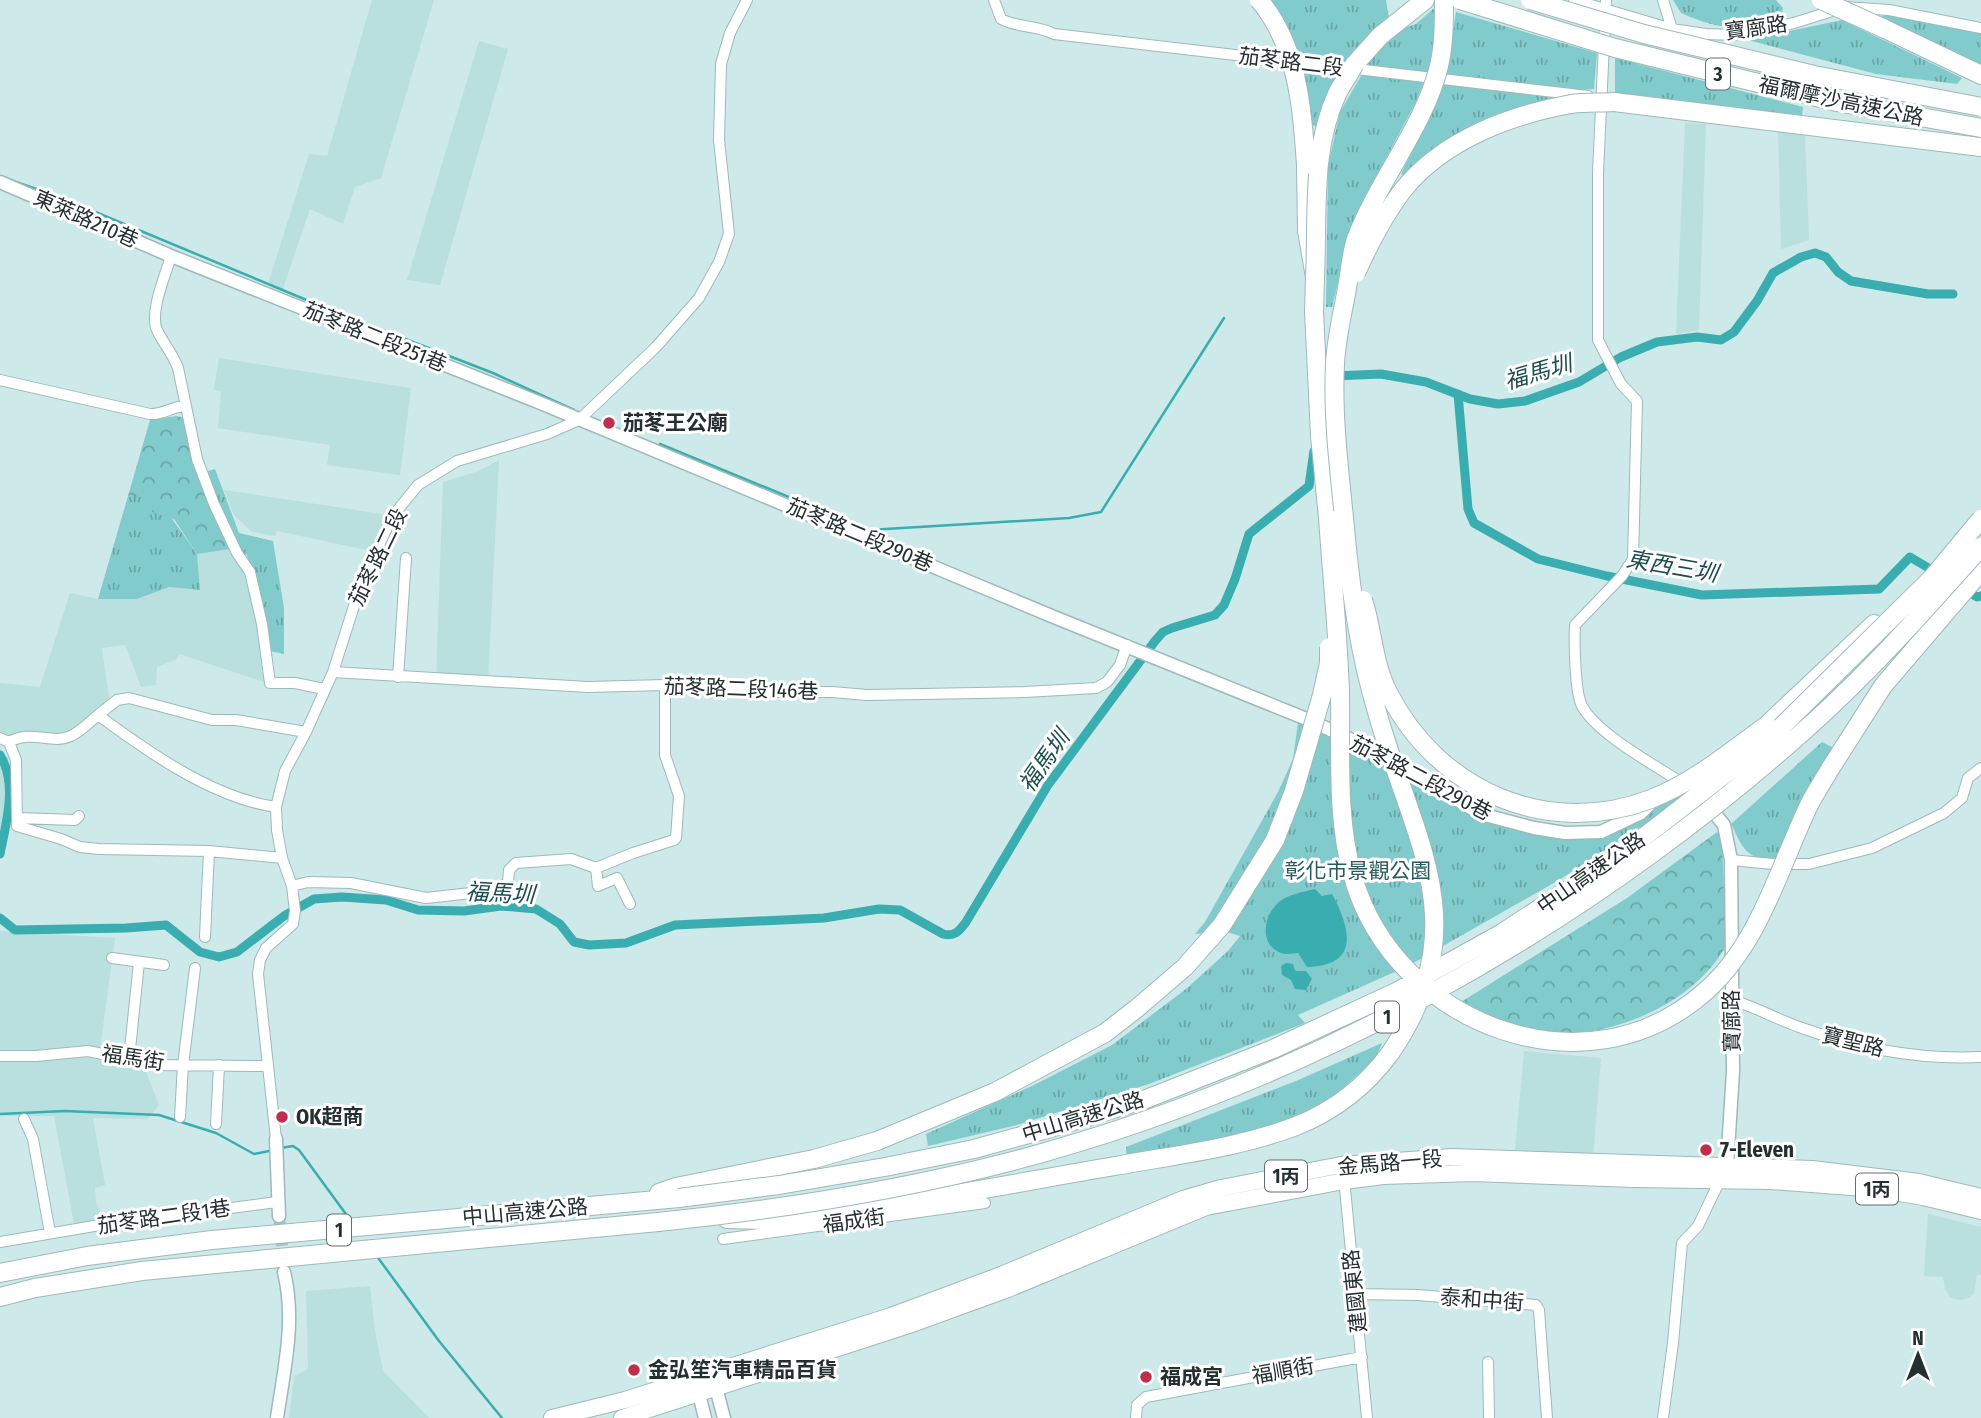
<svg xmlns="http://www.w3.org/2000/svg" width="1981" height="1418" viewBox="0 0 1981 1418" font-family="'Fira Sans Condensed','Noto Sans TC',sans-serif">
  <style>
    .built { fill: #b9dfdf }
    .grass { fill: url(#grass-tufts) }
    .forest { fill: url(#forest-crowns) }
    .water { fill: #39adaf }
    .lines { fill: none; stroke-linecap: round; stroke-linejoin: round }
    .stream { stroke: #39adaf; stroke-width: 2.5 }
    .canal { stroke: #39adaf; stroke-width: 9 }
    .tertiary-tunnel { stroke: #abc4c4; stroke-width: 12; stroke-dasharray: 12 6; stroke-linecap: butt }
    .minor-casing { stroke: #9eb9b9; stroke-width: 12 }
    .tertiary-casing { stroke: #9eb9b9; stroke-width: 15 }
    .primary-casing { stroke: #9eb9b9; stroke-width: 18 }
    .motorway-casing { stroke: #9eb9b9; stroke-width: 20 }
    .minor { stroke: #fff; stroke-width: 10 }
    .tertiary { stroke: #fff; stroke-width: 12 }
    .primary { stroke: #fff; stroke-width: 16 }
    .motorway { stroke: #fff; stroke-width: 18 }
    .motorway-bridge-casing { stroke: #9eb9b9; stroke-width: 20; stroke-linecap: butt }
    .motorway-bridge { stroke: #fff; stroke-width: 18 }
    .poi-dot { fill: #bf2e4a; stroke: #fff; stroke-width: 2.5 }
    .labels { text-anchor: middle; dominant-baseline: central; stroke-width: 6; stroke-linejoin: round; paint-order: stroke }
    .shield { fill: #fff; stroke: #666d6d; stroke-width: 2 }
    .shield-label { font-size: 19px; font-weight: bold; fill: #252f2f }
    .street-label { font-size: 21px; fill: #252f2f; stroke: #fff }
    .poi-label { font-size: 21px; font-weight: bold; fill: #252f2f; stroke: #fff; text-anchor: start }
    .park-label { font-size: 21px; fill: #2a5a5b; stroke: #fff }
    .water-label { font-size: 23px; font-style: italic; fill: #1c4e4f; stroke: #fff }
  </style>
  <defs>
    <pattern id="grass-tufts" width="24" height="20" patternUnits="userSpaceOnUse" patternTransform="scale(1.75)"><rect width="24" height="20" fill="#82cbcc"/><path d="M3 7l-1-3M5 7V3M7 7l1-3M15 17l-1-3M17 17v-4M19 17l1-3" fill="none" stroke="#6aa5a6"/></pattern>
    <pattern id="forest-crowns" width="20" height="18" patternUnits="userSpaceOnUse" patternTransform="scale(1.75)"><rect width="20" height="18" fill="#82cbcc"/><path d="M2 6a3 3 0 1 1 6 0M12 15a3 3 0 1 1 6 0" fill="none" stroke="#6aa5a6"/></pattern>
  </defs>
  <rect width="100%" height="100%" fill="#cde9e9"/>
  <path class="built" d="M372 0H434L381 178 355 187 343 224 310 209 282 291 268 284 309 154 327 156Z
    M479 41 508 49 440 285 407 280Z
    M1685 123 1706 124 1699 330 1676 334Z
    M1778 131 1805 135 1809 240 1781 249Z
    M219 358 411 388 400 475 327 465 330 445 218 428 221 391 214 390Z
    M499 460 488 682 436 679 443 482 479 471Z
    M224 490 395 516 376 552 277 531 275 536 252 532 234 515Z
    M237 548 253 572 267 683 179 654 177 659 157 667 156 685 141 687 125 645 102 648 110 706 63 740 17 742 0 736V683L40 687 70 593 98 599H137L169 587 200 590 197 554Z
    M0 756 8 757V814L0 851Z
    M0 931 115 938 99 1056 144 1067 159 1105 147 1119 93 1118 105 1185 95 1188 96 1202 103 1218 75 1229 54 1116H0Z
    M1524 1051 1601 1058 1593 1157 1515 1150Z
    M1928 1214 1981 1227V1275H1977L1974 1294 1970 1297 1961 1300 1951 1298 1945 1289 1943 1277 1924 1276Z
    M370 1286 375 1331 383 1371 429 1418H289L294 1376 308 1369 306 1291Z"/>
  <path class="grass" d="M1269 0H1386L1389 18 1354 55 1320 129 1311 124 1306 85 1296 49Z
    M1673 0H1776L1783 8 1782 15 1777 21C1738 30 1719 30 1681 13Z
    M1433 9H1436L1433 58 1416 102 1377 175 1347 245 1332 307H1326L1328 166 1340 112 1368 64 1398 30 1416 24Z
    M1456 12 1597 53 1594 89 1570 91 1569 99 1406 176 1401 174 1433 107 1448 64Z
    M1890 14 1981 31V65L1896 27 1880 17Z
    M1842 20 1962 78 1957 84 1876 74 1748 40Z
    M1615 58 1803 107 1802 117 1615 93Z
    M215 469 239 533 273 541 284 608V654L270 651 247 555 239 551 205 472Z
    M128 496H156L197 554 200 590 169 587 137 599H98Z
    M1299 716 1478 815 1597 832 1688 788V796L1559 880 1408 966 1298 1015 1305 1023 1149 1084 1017 1125 928 1146 926 1134 1034 1085 1112 1045 1186 989 1228 951 1240 936 1227 932 1195 934 1205 922 1278 792 1293 759Z
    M1822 742 1834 748 1776 860C1746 860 1743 848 1731 824Z
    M1382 1043 1376 1058 1320 1109 1265 1132 1127 1163 1126 1147 1296 1081Z"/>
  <path class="forest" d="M176 416 185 418 198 467 237 548 197 554 174 519 152 512 156 497 128 496 150 420Z
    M1717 832 1722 839 1726 946C1689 1012 1586 1050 1514 1027 1496 1021 1478 1010 1461 1002L1627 898Z"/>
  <path class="water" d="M1315 889 1322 896 1332 894C1351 929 1360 966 1307 967L1298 953C1292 953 1287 955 1281 953 1259 945 1263 915 1279 902 1289 894 1303 892 1315 889Z
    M1286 963 1293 964 1295 971H1306L1312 979 1306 990 1295 989 1291 980 1282 975 1281 966Z"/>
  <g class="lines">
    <path class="stream" d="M7 179 57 196 333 311 493 373 574 410
      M660 444 869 530 1069 518 1101 512 1224 318
      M0 1114 65 1111 159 1115 216 1133 254 1154 274 1150
      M280 1148 293 1146 299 1150 351 1221
      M376 1255 439 1341 502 1418"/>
    <path class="canal" d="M1334 376 1381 374 1426 382 1470 399 1498 404 1525 401 1579 382 1621 357 1657 342 1697 337 1721 340 1734 332 1757 301 1773 273 1801 257 1815 253 1826 257 1838 272 1851 281 1928 294H1953
      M1458 394 1468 509 1474 523 1538 559 1607 576 1702 595 1879 589 1910 557 1937 573
      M1964 589 1977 597 1981 596
      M0 755C18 784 6 823 0 854
      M0 918 15 930 126 928 166 925 200 952 219 957 237 952 284 916 314 899 342 897 386 900 418 910 464 911 501 906 536 909 560 924 574 942 589 945 626 943 675 925 824 918 879 909 900 910 943 934C955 937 959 931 966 922L1048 785 1155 641 1163 632 1172 628 1215 615 1224 605 1235 579 1249 534 1309 486 1314 451"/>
    <path class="tertiary-tunnel" d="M279 1216 284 1264"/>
    <g class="minor-casing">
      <path id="minor" d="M994 0 1001 19C1017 28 1038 25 1054 34L1588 96
        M1574 0 1672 29 1706 34 1735 35 1794 23 1845 7 1889 10 1981 28
        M1606 0 1598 173V340L1621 384 1637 401 1633 559 1622 576 1575 625C1574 643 1575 693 1582 706 1597 734 1655 765 1682 783
        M1663 0 1672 29
        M171 256C166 274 149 312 157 330 163 343 173 354 178 368L197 459 214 504 237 553 250 572 262 624 270 683H295L324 689
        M0 380 150 414C163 415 173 406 185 406
        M333 672 588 687 665 685 772 692H832L867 695 1025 692 1096 688 1107 682 1120 665 1127 645
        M398 677 406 558
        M98 715 117 700 129 698 212 720H236L306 732
        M0 738 9 742C33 729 51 745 71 736 81 731 90 722 98 715 148 752 213 798 276 807
        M9 742 16 760 17 826 61 839 80 847 99 849 209 851 282 858
        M18 818 75 820 79 816
        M1731 860 1773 864H1809L1872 848 1944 813 1962 798 1968 778 1981 768
        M596 868 633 853 674 840 676 838 679 796 665 755V685
        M292 886 308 882 351 883 426 898 498 890 508 882 509 870 516 863 571 859 596 868 598 886 617 878 630 904
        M205 937 209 851
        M112 958 164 965
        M1732 1000C1756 1007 1778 1020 1802 1028 1860 1049 1919 1060 1981 1057
        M0 1056H36L88 1051 156 1065 266 1066
        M129 1059 139 962
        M180 1117 183 1065 195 968
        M24 1119 33 1139 50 1233
        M216 1124 219 1065
        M276 1139 258 974 260 960 266 948 293 924 295 911 292 886 282 858 277 830 276 807 285 771 306 732 333 672 361 584 392 517 418 485 457 461 547 434 579 420 656 347 699 298 719 262 729 234 719 140 721 64 730 33 747 0
        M1344 1178 1367 1418
        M723 1239 985 1203
        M0 1242 100 1225 277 1202
        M1356 1294 1418 1295 1536 1305 1539 1310 1547 1418
        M1488 1362 1489 1418
        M1136 1418 1137 1405 1146 1397 1362 1357
        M1663 1418 1673 1343 1682 1243 1698 1226 1720 1180"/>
    </g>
    <g class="tertiary-casing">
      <path id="tertiary" d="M0 182 171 256 538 402 1054 617 1309 720 1369 748 1481 814 1534 828 1565 833 1601 832 1641 813 1655 799
        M1707 804 1724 825 1731 860 1733 1071 1727 1166 1723 1173
        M276 1139 279 1216
        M711 1384 716 1388 724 1418
        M699 1387V1394L705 1418
        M277 1418C284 1369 296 1321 284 1272"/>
    </g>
    <g class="primary-casing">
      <path id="primary" d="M552 1418 625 1400 891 1316 1001 1275 1183 1199 1221 1188 1341 1165 1452 1157 1812 1169 1919 1182 1981 1197
        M622 1418 909 1325 1008 1289 1206 1207 1344 1181 1383 1176 1473 1173 1633 1179 1770 1181 1877 1189 1923 1197 1981 1211"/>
    </g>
    <g class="motorway-casing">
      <path id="motorway" d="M1885 29 1981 75
        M1354 65 1380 36 1425 0
        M1614 102 1981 147
        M1306 165 1307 231 1315 277 1314 312 1320 436 1328 518
        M1767 725 1874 624
        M1830 769 1883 686 1981 571
        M659 1193 676 1187 814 1159 877 1141
        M727 1219 764 1220 822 1216C920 1201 1017 1183 1115 1166 1175 1155 1239 1148 1296 1126 1334 1111 1367 1085 1391 1052
        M0 1273 87 1256 212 1240 679 1198
        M0 1297 35 1288 142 1271 658 1222"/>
    </g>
    <use href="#minor" class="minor"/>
    <use href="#tertiary" class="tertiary"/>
    <use href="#primary" class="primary"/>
    <use href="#motorway" class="motorway"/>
    <g class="motorway-bridge-casing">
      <path id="motorway-bridge" d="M1259 0C1298 46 1302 108 1306 165
        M1460 0 1615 48 1750 81 1837 102 1981 128
        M1530 0 1644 34 1814 75 1981 107
        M1821 0 1885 29
        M1356 273C1369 244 1383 216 1403 190 1443 140 1510 115 1571 104 1585 102 1600 103 1614 102
        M1315 277C1318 216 1311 150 1337 94 1342 84 1349 75 1354 65
        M1328 518C1332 576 1338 634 1340 692 1341 753 1336 819 1353 877 1396 1026 1588 1098 1707 990 1760 942 1779 868 1809 805 1815 793 1823 781 1830 769
        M1363 600C1373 630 1373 663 1388 692 1437 790 1547 839 1651 799 1694 782 1730 752 1767 725
        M1391 1052C1478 924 1413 840 1377 712 1360 655 1352 599 1346 539 1341 482 1332 422 1335 364 1336 339 1343 312 1347 288 1350 272 1351 254 1356 239 1378 181 1425 125 1439 66 1444 44 1444 22 1444 0
        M877 1141 995 1092 1105 1033 1136 1009 1185 967 1222 925 1275 840 1294 791 1322 695 1329 663V647
        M679 1198 779 1185 885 1167 974 1149 1047 1129 1146 1099 1273 1049 1396 992 1502 933 1574 886 1640 840 1765 743 1932 578 1981 519
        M658 1222C777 1210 897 1191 1013 1161 1305 1084 1581 930 1806 729 1869 673 1925 610 1981 547"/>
    </g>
    <use href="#motorway-bridge" class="motorway-bridge"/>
  </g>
  <g class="poi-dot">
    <circle cx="609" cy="423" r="7"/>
    <circle cx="282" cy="1117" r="7"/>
    <circle cx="1706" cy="1150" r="7"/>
    <circle cx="634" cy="1370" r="7"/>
    <circle cx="1146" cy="1377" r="7"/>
  </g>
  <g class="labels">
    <g class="shield">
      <rect x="1706" y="58.5" width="24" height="31" rx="5"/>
      <rect x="1375" y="1001.5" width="24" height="31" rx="5"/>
      <rect x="1265" y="1160.5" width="42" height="31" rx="5"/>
      <rect x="1856" y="1173.5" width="42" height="31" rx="5"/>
      <rect x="327" y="1214.5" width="24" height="31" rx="5"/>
    </g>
    <g class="shield-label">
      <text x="1718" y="74">3</text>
      <text x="1387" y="1017">1</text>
      <text x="1286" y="1176">1丙</text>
      <text x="1877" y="1189">1丙</text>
      <text x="339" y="1230">1</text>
    </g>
    <g class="street-label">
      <text transform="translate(1756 28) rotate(-8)">寶廍路</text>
      <text transform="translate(1291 62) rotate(7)">茄苳路二段</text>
      <text transform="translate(1841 101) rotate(12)">福爾摩沙高速公路</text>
      <text transform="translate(86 219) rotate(24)">東萊路210巷</text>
      <text transform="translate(375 337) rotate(22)">茄苳路二段251巷</text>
      <text transform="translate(860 535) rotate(23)">茄苳路二段290巷</text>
      <text transform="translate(378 557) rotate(-64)">茄苳路二段</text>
      <text transform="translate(741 689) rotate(2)">茄苳路二段146巷</text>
      <text transform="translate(1421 778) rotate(28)">茄苳路二段290巷</text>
      <text transform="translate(1591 873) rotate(-35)">中山高速公路</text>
      <text transform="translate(1732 1021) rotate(-91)">寶廍路</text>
      <text transform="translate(1853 1042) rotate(14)">寶聖路</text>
      <text transform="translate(133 1058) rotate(9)">福馬街</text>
      <text transform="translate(1083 1117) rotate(-17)">中山高速公路</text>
      <text transform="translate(1390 1163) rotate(-5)">金馬路一段</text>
      <text transform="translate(525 1212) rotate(-5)">中山高速公路</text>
      <text transform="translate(164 1217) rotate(-8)">茄苳路二段1巷</text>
      <text transform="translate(854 1221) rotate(-8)">福成街</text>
      <text transform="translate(1355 1291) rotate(-96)">建國東路</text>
      <text transform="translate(1482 1300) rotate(4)">泰和中街</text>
      <text transform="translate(1283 1371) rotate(-10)">福順街</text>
    </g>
    <g class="poi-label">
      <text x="623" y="423">茄苳王公廟</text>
      <text x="296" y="1117">OK超商</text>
      <text x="1720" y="1150">7-Eleven</text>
      <text x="648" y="1370">金弘笙汽車精品百貨</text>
      <text x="1160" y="1377">福成宮</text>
    </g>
    <g class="park-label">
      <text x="1358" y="871">彰化市景觀公園</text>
    </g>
    <g class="water-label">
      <text transform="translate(1538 372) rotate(-16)">福馬圳</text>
      <text transform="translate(1672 566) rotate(10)">東西三圳</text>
      <text transform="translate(1044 761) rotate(-55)">福馬圳</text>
      <text transform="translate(500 893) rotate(3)">福馬圳</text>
    </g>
  </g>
  <g transform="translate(1918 1355)" stroke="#ffffff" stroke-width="5" paint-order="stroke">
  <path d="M0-5L12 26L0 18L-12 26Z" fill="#252f2f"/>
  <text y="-10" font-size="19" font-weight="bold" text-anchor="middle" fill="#252f2f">N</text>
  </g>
</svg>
